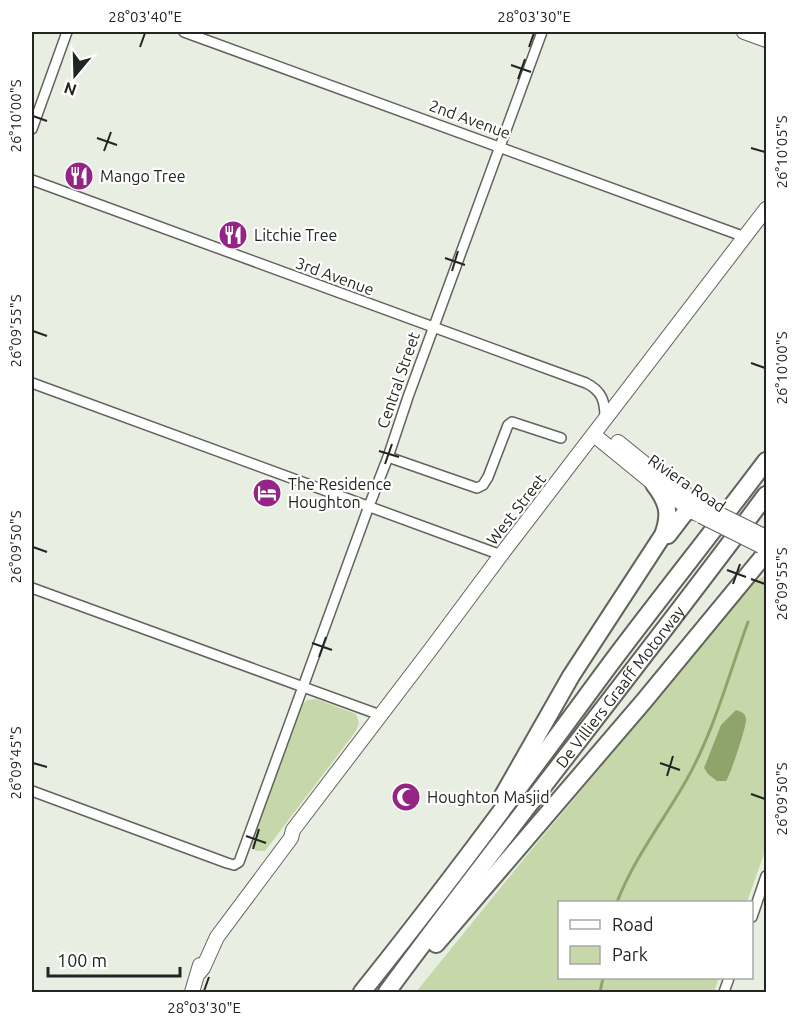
<svg xmlns="http://www.w3.org/2000/svg" width="798" height="1024" viewBox="0 0 798 1024" font-family="Ubuntu,sans-serif">
  <style>
    .green { fill: #c6d7a9 }
    .water { fill: #8fa46a }
    .lines { fill: none; stroke-linecap: round; stroke-linejoin: round }
    .stream { stroke: #8fa46a; stroke-width: 3 }
    .street-casing { stroke: #60645b; stroke-width: 12 }
    .secondary-casing { stroke: #60645b; stroke-width: 16 }
    .highway-casing { stroke: #60645b; stroke-width: 20 }
    .street { stroke: #fff; stroke-width: 9 }
    .secondary { stroke: #fff; stroke-width: 14 }
    .highway { stroke: #fff; stroke-width: 16 }
    .secondary-bridge-casing { stroke: #60645b; stroke-width: 16; stroke-linecap: butt }
    .secondary-bridge { stroke: #fff; stroke-width: 14 }
    .ticks { fill: none; stroke: #242522; stroke-width: 2 }
    .labels { text-anchor: middle; dominant-baseline: central; stroke-width: 4.5; stroke-linejoin: round; paint-order: stroke }
    .street-label { font-size: 16px; fill: #242522; stroke: #fff }
    .poi-label { font-size: 16px; fill: #242522; stroke: #fff; text-anchor: start }
    .neatline { fill: none; stroke: #242522; stroke-width: 2 }
    .ticks-label { font-size: 15px; text-anchor: middle; fill: #242522 }
  </style>
  <rect width="100%" height="100%" fill="#e9eee3"/>
  <path class="green" d="M766 575V848L747 902H560V978H719L714 992H416L532 849 657 700 683 661 749 585Z
    M316 699 356 714 359 723 356 731 265 851H256L252 847V840L302 705 307 700Z"/>
  <path class="water" d="M736 710C742 712 745 713 746 719 747 725 730 776 726 781H717L708 774 704 768 721 725Z"/>
  <g class="lines">
    <path class="stream" d="M617 902C634 858 664 820 687 779 714 731 729 674 748 622
      M600 992 603 978"/>
    <g class="street-casing">
      <path id="street" d="M184 32 745 237
        M32 129 67 32
        M32 180 586 383C602 391 605 401 605 418
        M32 383 501 555
        M388 457 477 488 483 485 488 477 508 425 512 422 561 438
        M32 588 380 715
        M32 791 227 863 234 865 239 862 369 506 388 457 408 397 542 32
        M752 917 766 876
        M724 992 729 978"/>
    </g>
    <g class="secondary-casing">
      <path id="secondary" d="M744 32 766 40
        M594 435 654 484 697 514
        M618 442 660 476 705 507
        M199 973 203 968 217 937 291 838 293 830 431 649 501 555 766 209
        M192 992 200 965"/>
    </g>
    <g class="highway-casing">
      <g id="highway">
        <path d="M668 535 684 514 700 503"/>
        <path d="M501 799 571 676 663 535C671 514 668 502 654 484"/>
        <path d="M436 944 644 701 766 553"/>
        <path d="M362 992C448 885 529 774 611 663 662 595 715 529 766 461"/>
        <path id="s1" d="M387 992C511 824 642 662 766 495"/>
      </g>
    </g>
    <use href="#street" class="street"/>
    <use href="#secondary" class="secondary"/>
    <use href="#highway" class="highway"/>
    <g class="secondary-bridge-casing">
      <path id="secondary-bridge" d="M705 507 766 537
        M701 516 761 546"/>
    </g>
    <use href="#secondary-bridge" class="secondary-bridge"/>
  </g>
  <path class="ticks" d="M140 47 145 33M529 47 534 33M511 65 531 72M518 79 525 59M33 116 47 121M97 138 117 145M751 148 765 152M104 151 111 132M445 258 465 265M452 271 458 251M33 331 47 336M751 363 765 368M379 451 399 457M385 464 392 444M33 547 47 552M727 570 746 577M751 579 765 584M733 584 740 564M312 643 332 650M319 657 326 637M33 763 47 767M660 763 680 770M667 776 673 756M751 794 765 799M246 836 266 843M253 849 259 829M204 991 209 977"/>
  <defs>
    <g id="restaurant-disc" transform="scale(1.5)"><circle r="9.5" fill="#942584" stroke="#fff"/><path d="M-5-6h1v4h1v-4h1v4h1v-4h1v5L-1.5 .5V6h-2V.5L-5-1ZM5-6V6H3V1.5H1.5Q1.5-4 5-6Z" fill="#fff"/></g>
    <g id="hotel-disc" transform="scale(1.5)"><circle r="9.5" fill="#942584" stroke="#fff"/><path d="M-6-4.5h1.5V1H6V5H4.5V3h-9V5H-6ZM-4 0a1.8 1.8 0 1 1 3.6 0ZM.5 0V-2.5h3Q6-2.5 6 0Z" fill="#fff"/></g>
    <g id="mosque-disc" transform="scale(1.5)"><circle r="9.5" fill="#942584" stroke="#fff"/><path d="M3.5-4.9A6 6 0 1 0 3.5 4.9A5 5 0 1 1 3.5-4.9Z" fill="#fff"/></g>
  </defs>
  <g fill-rule="evenodd">
    <use href="#restaurant-disc" x="79" y="176"/>
    <use href="#restaurant-disc" x="233" y="235"/>
    <use href="#hotel-disc" x="267" y="493"/>
    <use href="#mosque-disc" x="406" y="797"/>
  </g>
  <g class="labels">
    <g class="street-label">
      <text transform="translate(470 119) rotate(20)">2nd Avenue</text>
      <text transform="translate(335 276) rotate(20)">3rd Avenue</text>
      <text transform="translate(398 380) rotate(-71)">Central Street</text>
      <text transform="translate(687 483) rotate(34)">Riviera Road</text>
      <text transform="translate(516 509) rotate(-52)">West Street</text>
      <text stroke="none"><textPath href="#s1" startOffset="384">De Villiers Graaff Motorway</textPath></text>
    </g>
    <g class="poi-label">
      <text x="100" y="176">Mango Tree</text>
      <text x="254" y="235">Litchie Tree</text>
      <text x="288" y="484">The Residence<tspan x="288" dy="18">Houghton</tspan></text>
      <text x="427" y="797">Houghton Masjid</text>
    </g>
  </g>
  <rect width="798" height="1024" fill="none" stroke="#ffffff" stroke-width="66"/>
  <rect x="558" y="901" width="195" height="78" fill="#ffffff" stroke="#a7a8a7" stroke-width="1.5"/>
  <rect x="570" y="920" width="30" height="9" fill="#ffffff" stroke="#a7a8a7" stroke-width="1.5"/>
  <text x="612" y="931" font-size="18" fill="#242522">Road</text>
  <rect x="570" y="946" width="30" height="18" fill="#c6d7a9" stroke="#a7a8a7" stroke-width="1.5"/>
  <text x="612" y="961" font-size="18" fill="#242522">Park</text>
  <g transform="translate(75 75) rotate(199)" stroke="#ffffff" stroke-width="4.5" paint-order="stroke">
  <path d="M0-4.5L10 22L0 15L-10 22Z" fill="#242522"/>
  <text y="-9" font-size="16" font-weight="bold" text-anchor="middle" fill="#242522">N</text>
  </g>
  <path d="M48 967v9h132v-9" fill="none" stroke="#242522" stroke-width="3"/>
  <text x="57" y="967" font-size="18" fill="#242522" stroke="#ffffff" stroke-width="4.5" paint-order="stroke">100 m</text>
  <rect x="33" y="33" width="732" height="958" class="neatline"/>
  <g class="ticks-label">
    <text x="145" y="22">28°03'40"E</text>
    <text x="534" y="22">28°03'30"E</text>
    <text transform="translate(16 116) rotate(-90)" y="5">26°10'00"S</text>
    <text transform="translate(782 152) rotate(-90)" y="5">26°10'05"S</text>
    <text transform="translate(16 331) rotate(-90)" y="5">26°09'55"S</text>
    <text transform="translate(782 368) rotate(-90)" y="5">26°10'00"S</text>
    <text transform="translate(16 547) rotate(-90)" y="5">26°09'50"S</text>
    <text transform="translate(782 584) rotate(-90)" y="5">26°09'55"S</text>
    <text transform="translate(16 763) rotate(-90)" y="5">26°09'45"S</text>
    <text transform="translate(782 799) rotate(-90)" y="5">26°09'50"S</text>
    <text x="204" y="1013">28°03'30"E</text>
  </g>
</svg>
